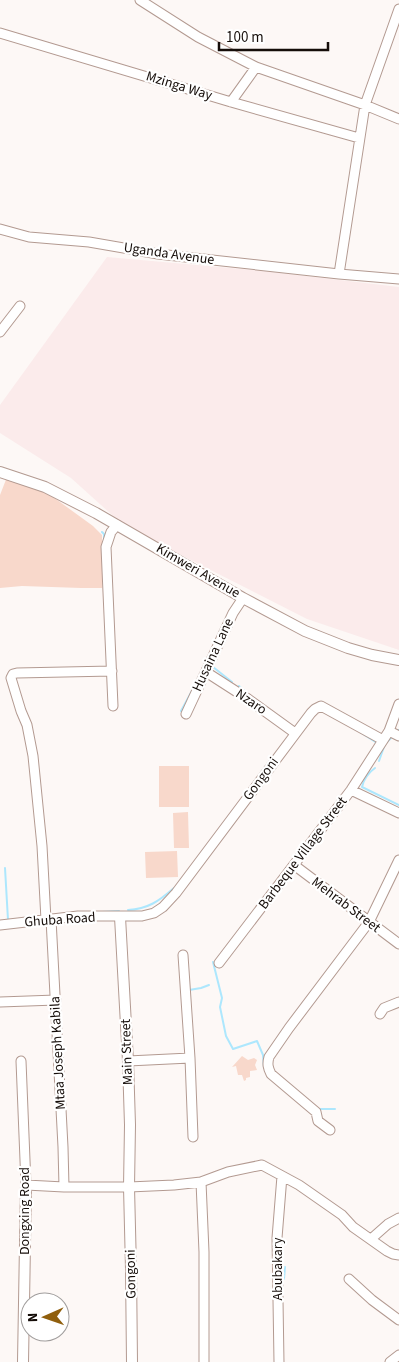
<svg xmlns="http://www.w3.org/2000/svg" width="399" height="1362" viewBox="0 0 399 1362" font-family="'Source Sans 3',sans-serif">
  <style>
    .education { fill: #fbebeb }
    .green { fill: #f8d8cb }
    .lines { fill: none; stroke-linecap: round; stroke-linejoin: round }
    .stream { stroke: #ade7fd; stroke-width: 2 }
    .minor-casing { stroke: #b39a91; stroke-width: 11 }
    .tertiary-casing { stroke: #b39a91; stroke-width: 12 }
    .minor { stroke: #fff; stroke-width: 9 }
    .tertiary { stroke: #fff; stroke-width: 10 }
    .labels { text-anchor: middle; dominant-baseline: central; stroke-width: 4.5; stroke-linejoin: round; paint-order: stroke }
    .street-label { font-size: 14px; fill: #150d09; stroke: #fff }
  </style>
  <rect width="100%" height="100%" fill="#fdf8f6"/>
  <path class="education" d="M107 257 264 271 399 287V650L307 619 181 555 132 533 71 478 0 433V405Z"/>
  <path class="green" d="M7 477 42 489 93 526 102 535V588H81L22 586 0 588V495Z
    M159 766H189V807H159Z
    M188 812 189 848H174L173 813Z
    M177 851 178 877 146 878 145 852Z
    M242 1056 248 1060 254 1058 257 1060 255 1065 257 1070 250 1071V1077L246 1078V1080L244 1081 242 1075H238L236 1066 232 1067Z"/>
  <g class="lines">
    <path class="stream" d="M102 532 104 534V541
      M213 667 232 682
      M239 686 248 694
      M181 711 193 689
      M398 730H399
      M360 732 377 743
      M379 761 385 744 392 737
      M375 768C369 772 363 780 362 787L399 805
      M5 868 8 920
      M128 910C148 909 159 901 174 888
      M102 912 119 911
      M213 962 222 998 220 1007 226 1036 233 1049 257 1041 263 1055 264 1068
      M189 990 201 988 209 985
      M320 1109H335
      M282 1255V1262
      M284 1279 285 1267"/>
    <g class="minor-casing">
      <path id="minor" d="M140 0 198 37 256 67 365 105 399 119
        M0 33 231 102 359 138
        M231 102 256 67
        M0 229 29 237 89 242 158 254 339 274 399 279
        M339 274 365 105 399 9
        M0 332 20 306
        M206 672 248 699 295 733
        M113 706 106 547 111 532 117 525
        M186 714 233 613 243 598
        M389 731 399 736
        M351 790 399 813
        M294 865 399 944
        M51 919 63 1147 64 1187
        M46 920 42 846 33 756 27 725 21 711 11 678 13 674 17 673 112 671
        M0 925 78 916H142L154 913 163 907 176 893 311 713 315 709 321 706 383 740
        M183 955 190 1058 193 1137
        M219 963 351 790 389 731 399 704
        M0 1002 56 1000
        M380 1014 384 1008 399 1002
        M21 1061 26 1185 64 1187H129L174 1185 201 1182 228 1172 262 1165 299 1185 342 1215 353 1227 387 1251 393 1254 399 1255
        M128 1061 190 1058
        M330 1130 318 1121 316 1112 271 1074C268 1068 267 1064 269 1057L289 1028 369 922 399 860
        M201 1182 204 1252V1362
        M371 1239 388 1224 399 1218
        M349 1279 372 1300 399 1320
        M279 1362 277 1238 282 1176
        M390 1362 399 1355"/>
    </g>
    <g class="tertiary-casing">
      <path id="tertiary" d="M0 472 45 487 96 513 243 598 305 631 348 648 372 655 399 660
        M120 917 128 1061 130 1125 129 1187 131 1269 132 1362
        M23 1362 26 1185"/>
    </g>
    <use href="#minor" class="minor"/>
    <use href="#tertiary" class="tertiary"/>
  </g>
  <g class="labels">
    <g class="street-label">
      <text transform="translate(179 86) rotate(17)">Mzinga Way</text>
      <text transform="translate(169 254) rotate(8)">Uganda Avenue</text>
      <text transform="translate(198 571) rotate(30)">Kimweri Avenue</text>
      <text transform="translate(213 655) rotate(-65)">Husaina Lane</text>
      <text transform="translate(251 702) rotate(34)">Nzaro</text>
      <text transform="translate(261 779) rotate(-54)">Gongoni</text>
      <text transform="translate(303 853) rotate(-53)">Barbeque Village Street</text>
      <text transform="translate(346 905) rotate(37)">Mehrab Street</text>
      <text transform="translate(60 920) rotate(-4)">Ghuba Road</text>
      <text transform="translate(127 1052) rotate(-92)">Main Street</text>
      <text transform="translate(58 1053) rotate(-93)">Mtaa Joseph Kabila</text>
      <text transform="translate(25 1211) rotate(-90)">Dongxing Road</text>
      <text transform="translate(278 1269) rotate(-90)">Abubakary</text>
      <text transform="translate(131 1274) rotate(-91)">Gongoni</text>
    </g>
  </g>
  <g transform="translate(45 1317) rotate(268)"><circle r="24" fill="#ffffff" stroke="#a19e9d"/>
  <path d="M0-4L9 19L0 12L-9 19Z" fill="#905f0d"/>
  <text y="-8" font-size="14" font-weight="bold" text-anchor="middle" fill="#150d09">N</text>
  </g>
  <path d="M219 42v8h109v-8" fill="none" stroke="#150d09" stroke-width="2.5"/>
  <text x="226" y="42" font-size="15" fill="#150d09" stroke="#ffffff" stroke-width="4" paint-order="stroke">100 m</text>
</svg>
